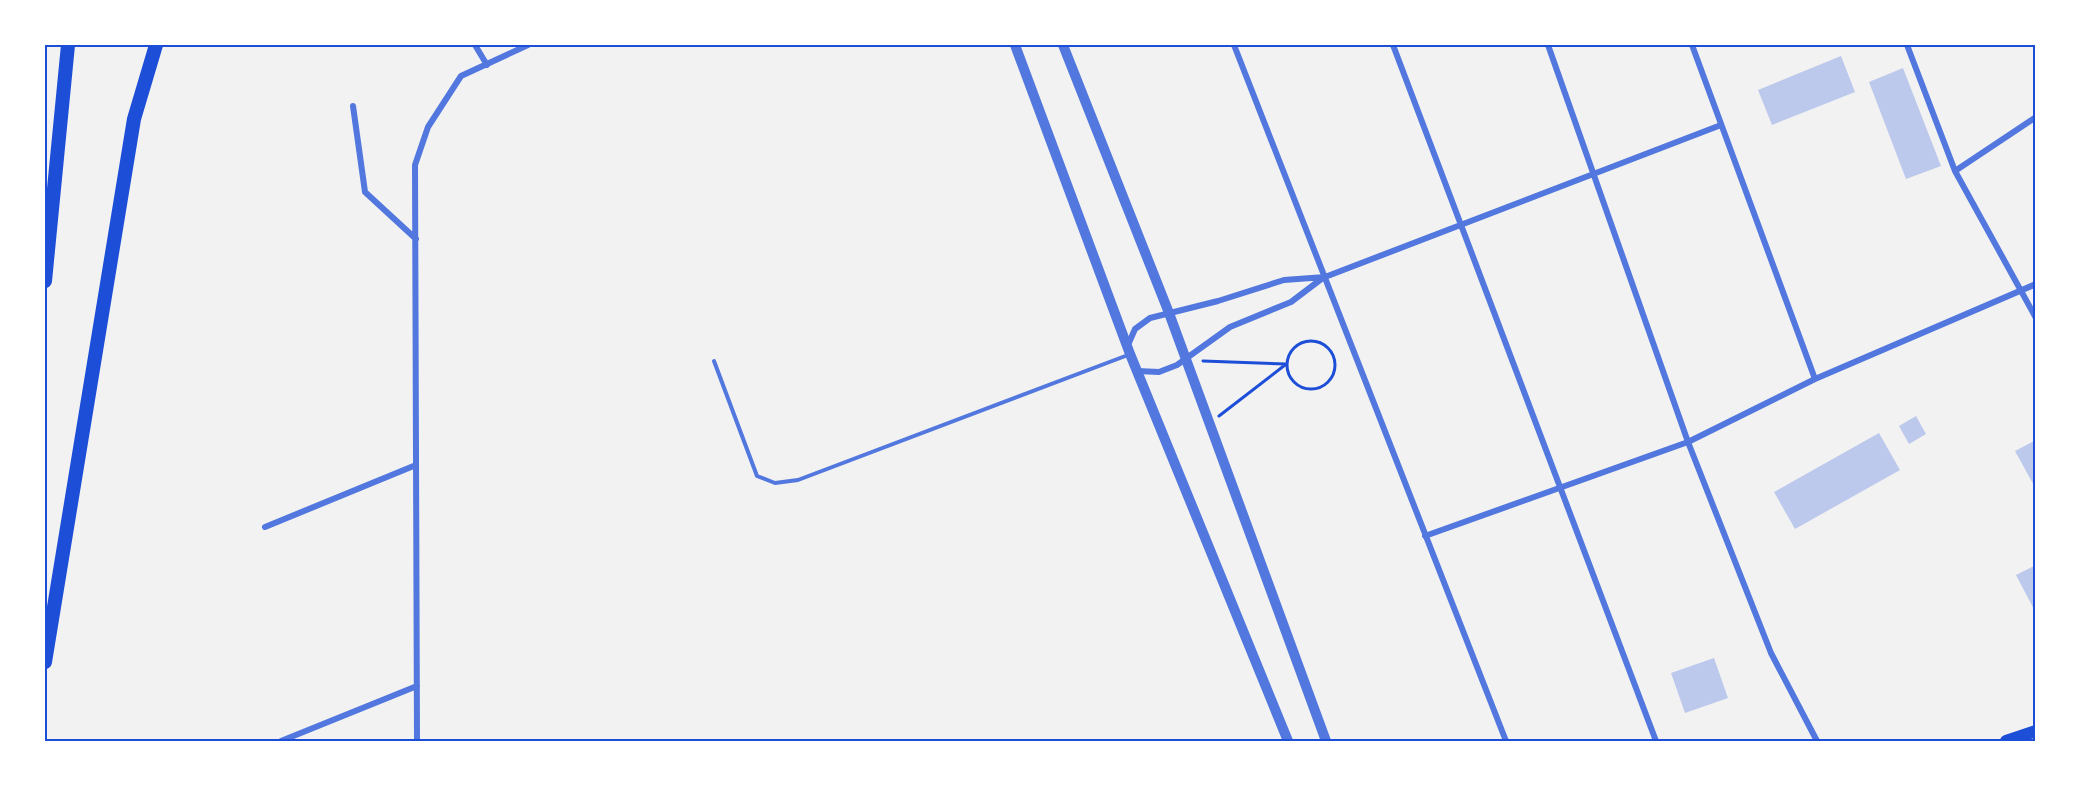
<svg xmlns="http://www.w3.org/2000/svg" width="2081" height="786" viewBox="0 0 2081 786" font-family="Cabin,sans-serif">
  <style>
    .building { fill: #bdc9ec }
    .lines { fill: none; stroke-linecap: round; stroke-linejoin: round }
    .path { stroke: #1d4ed8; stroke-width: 3 }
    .service { stroke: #5277de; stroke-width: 4 }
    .minor { stroke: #5277de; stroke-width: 6 }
    .tertiary { stroke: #5277de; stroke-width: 10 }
    .secondary { stroke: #1d4ed8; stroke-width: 12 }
    .trunk { stroke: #1d4ed8; stroke-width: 14 }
    .neatline { fill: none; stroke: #1d4ed8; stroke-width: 2 }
  </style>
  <rect width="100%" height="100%" fill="#f2f2f2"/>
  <path class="building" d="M1841 56 1855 92 1772 125 1758 90Z
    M1903 68 1941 166 1906 179 1869 82Z
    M1916 416 1926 434 1909 444 1899 426Z
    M1879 433 1900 470 1795 529 1774 492Z
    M2036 440V489L2015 451Z
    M2036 565V613L2016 575Z
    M1714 658 1728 698 1685 713 1671 673Z"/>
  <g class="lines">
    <path class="path" d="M1287 365a24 24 0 1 1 48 0a24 24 0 1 1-48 0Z
      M1203 361 1286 364
      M1219 416 1285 365"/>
    <path class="service" d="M714 361 757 476 775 483 798 480 1128 355"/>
    <path class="minor" d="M475 45 487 65
      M1234 45 1506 741
      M1393 45 1656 741
      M1548 45 1688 442 1771 653 1817 741
      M1692 45 1815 379
      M1907 45 1955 171 2036 318
      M353 106 365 192 416 239
      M1955 171 2036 117
      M1128 345 1135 329 1150 318 1218 301 1284 280 1325 277 1721 125
      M1137 371 1159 372 1177 365 1230 327 1291 302 1324 277
      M265 527 416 465
      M1425 536 1688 442 1815 379 2036 284
      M281 741 417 686
      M417 741 415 165 428 127 461 76 528 45"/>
    <path class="tertiary" d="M1015 45 1130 354 1288 741
      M1063 45 1169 313 1326 741"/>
    <path class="secondary" d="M2006 741 2036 731"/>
    <path class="trunk" d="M45 281 68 45
      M45 662 134 119 156 45"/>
  </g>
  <rect width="2081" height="786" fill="none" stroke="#ffffff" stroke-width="93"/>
  <rect x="46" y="46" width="1988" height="694" class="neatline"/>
</svg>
